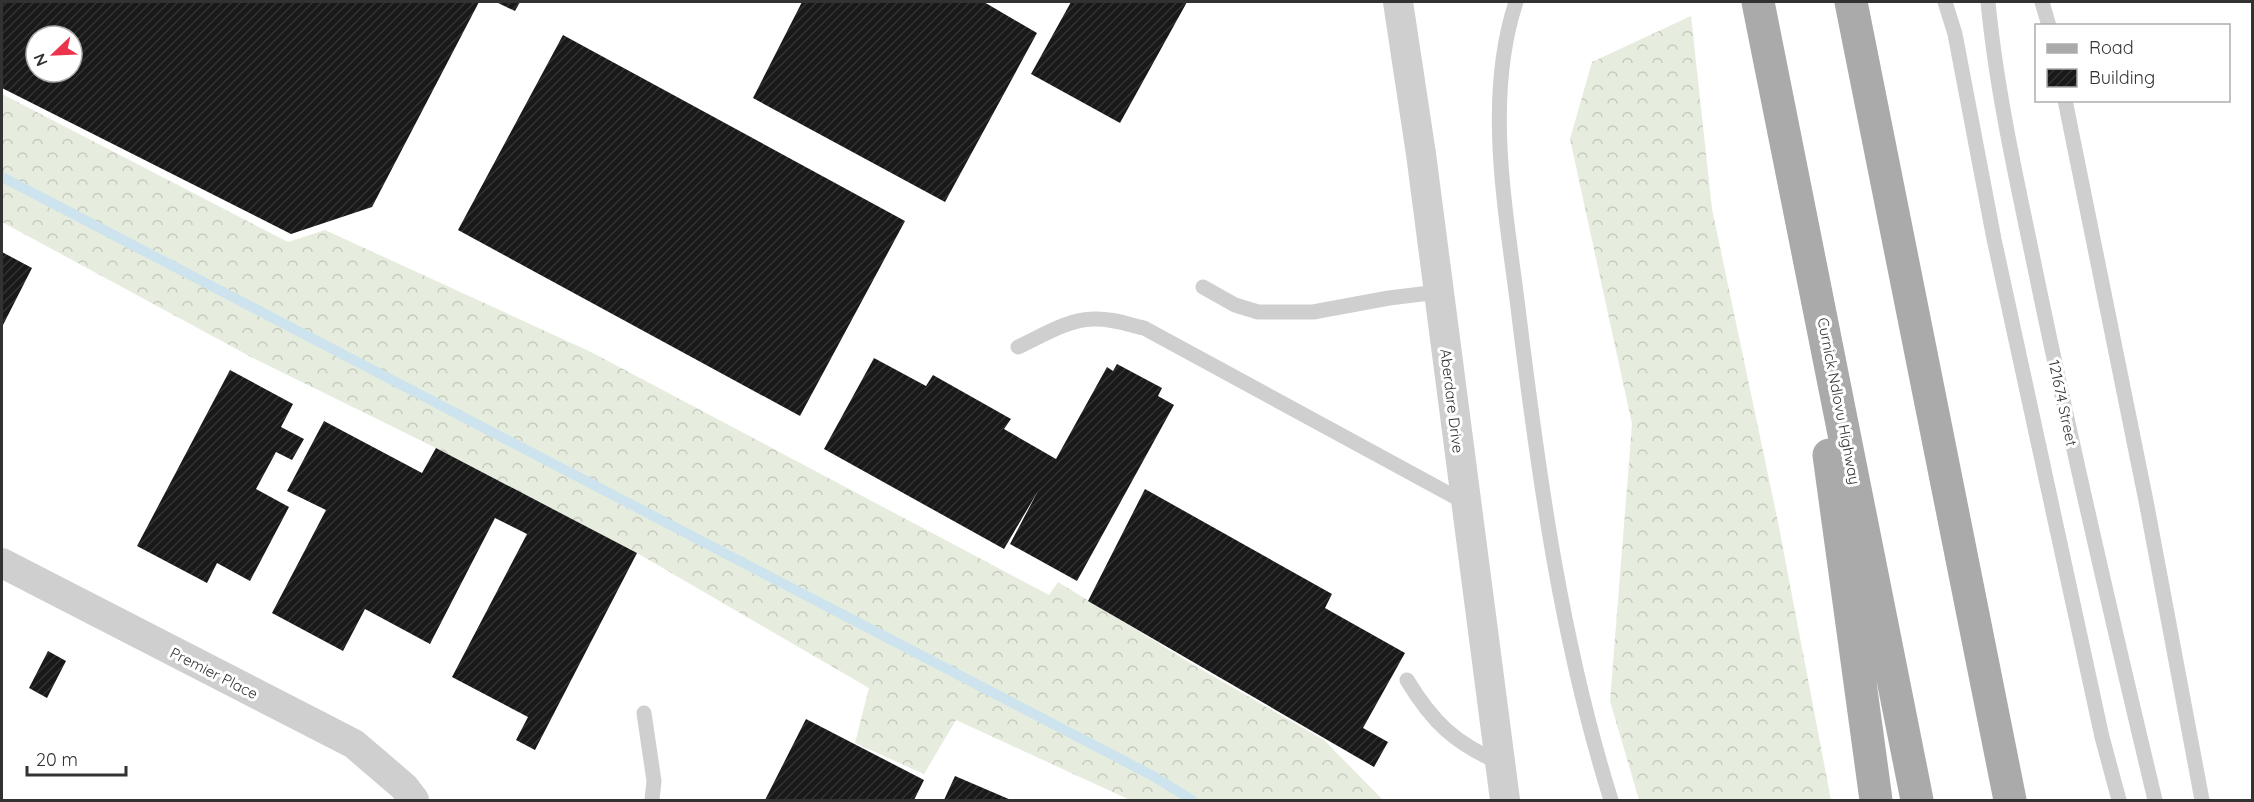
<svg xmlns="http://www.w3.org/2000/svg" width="2254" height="802" viewBox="0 0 2254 802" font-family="Quicksand,sans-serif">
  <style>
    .forest { fill: url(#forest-crowns) }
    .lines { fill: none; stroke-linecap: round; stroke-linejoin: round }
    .stream { stroke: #cde4ee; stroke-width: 10 }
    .building { fill: url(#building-hatch); fill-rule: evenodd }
    .lane { stroke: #cfcfcf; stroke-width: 15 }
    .street { stroke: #cfcfcf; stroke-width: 30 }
    .primary { stroke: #aaa; stroke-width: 33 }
    .labels { text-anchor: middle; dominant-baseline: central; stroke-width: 6; stroke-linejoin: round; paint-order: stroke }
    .street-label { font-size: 15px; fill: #323232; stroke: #fff }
  </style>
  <defs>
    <pattern id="forest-crowns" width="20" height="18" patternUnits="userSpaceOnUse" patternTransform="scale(1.5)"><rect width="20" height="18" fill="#e6ecde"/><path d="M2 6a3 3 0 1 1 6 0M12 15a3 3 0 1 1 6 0" fill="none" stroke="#c6cbbf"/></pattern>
    <pattern id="building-hatch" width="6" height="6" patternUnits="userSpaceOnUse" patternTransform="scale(1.5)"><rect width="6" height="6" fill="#191919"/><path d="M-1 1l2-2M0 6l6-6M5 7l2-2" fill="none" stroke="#323232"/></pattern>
  </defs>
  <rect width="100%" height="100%" fill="#fff"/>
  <path class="forest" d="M1691 16 1712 209 1778 522 1831 800H1639L1610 701 1632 424 1570 139 1592 62Z
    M2 94 288 242 325 230 591 352 1049 595 1058 582 1192 664 1324 740 1383 800H1130L956 720 924 774 855 743 869 688 637 553 436 448 253 358 2 222Z"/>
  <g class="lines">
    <path class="stream" d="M2 177 1153 776 1192 800"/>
  </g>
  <path class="building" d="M2 2H479L372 207 291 234 2 88ZM36 36H72V72H36Z
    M496 2H520L515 11Z
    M802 2H984L1037 33 945 202 753 98Z
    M1071 2H1187L1120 123 1031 74Z
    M563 35 905 221 800 416 458 230Z
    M2 252 32 268 2 327Z
    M874 358 926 386 933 375 1011 419 1004 429 1056 459 1107 367 1113 371 1117 364 1162 388 1158 396 1174 405 1077 581 1010 544 1038 491 1004 549 824 449Z
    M230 370 293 404 281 427 304 439 292 460 276 452 256 489 289 507 250 581 217 563 207 583 137 546Z
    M324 421 422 473 436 448 637 553 535 750 516 740 528 717 452 677 527 534 495 518 430 644 365 609 343 651 272 613 326 510 287 491Z
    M1145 489 1332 594 1325 608 1405 653 1363 728 1388 742 1374 767 1088 601Z
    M48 651 66 661 47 698 29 688Z
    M806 719 924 780 914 800H765Z
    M955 776 1011 800H944Z"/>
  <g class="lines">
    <path class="lane" d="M1516 2C1483 102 1507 215 1519 316 1539 479 1562 644 1611 800
      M1945 2 1955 34 1994 239 2102 737 2119 800
      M1988 2C1997 96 2019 190 2038 283 2074 456 2114 628 2155 800
      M2042 2 2049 26
      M2065 100 2146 501 2202 800
      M1203 287 1235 305 1258 312H1313L1389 298 1438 292
      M1018 347C1040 337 1068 319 1093 319 1110 318 1127 324 1144 328L1466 503
      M1407 680C1433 723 1455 743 1500 763
      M644 713 654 781 652 800"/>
    <path class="street" d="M1398 2 1421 154 1505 800
      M2 563 354 744 404 787 414 800"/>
    <path class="primary" d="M1758 2 1917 800
      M1851 2 2010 800
      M1829 455 1876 800"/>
  </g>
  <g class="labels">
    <g class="street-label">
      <text transform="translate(1452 401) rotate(83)">Aberdare Drive</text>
      <text transform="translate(1839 401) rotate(79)">Curnick Ndlovu Highway</text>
      <text transform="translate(2063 403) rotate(78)">121674 Street</text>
      <text transform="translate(214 673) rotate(27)">Premier Place</text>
    </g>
  </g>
  <rect width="2254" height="802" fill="none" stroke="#323232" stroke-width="6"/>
  <rect x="2035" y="24" width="195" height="78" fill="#ffffff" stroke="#adadad" stroke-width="1.5"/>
  <rect x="2047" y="44" width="30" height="9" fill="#aaaaaa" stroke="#adadad" stroke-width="1.5"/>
  <text x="2089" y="54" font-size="18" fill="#323232">Road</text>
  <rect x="2047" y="69" width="30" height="18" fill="url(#building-hatch)" stroke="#adadad" stroke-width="1.5"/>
  <text x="2089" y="84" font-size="18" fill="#323232">Building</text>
  <g transform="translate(54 54) rotate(247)"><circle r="28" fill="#ffffff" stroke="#adadad" stroke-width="1.5"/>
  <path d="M0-4.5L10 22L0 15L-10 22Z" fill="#eb334c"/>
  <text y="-9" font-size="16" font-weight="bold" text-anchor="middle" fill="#323232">N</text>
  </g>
  <path d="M27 766v9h99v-9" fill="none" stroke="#323232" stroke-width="3"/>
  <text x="36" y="766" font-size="18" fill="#323232" stroke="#ffffff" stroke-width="4.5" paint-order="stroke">20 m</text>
</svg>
